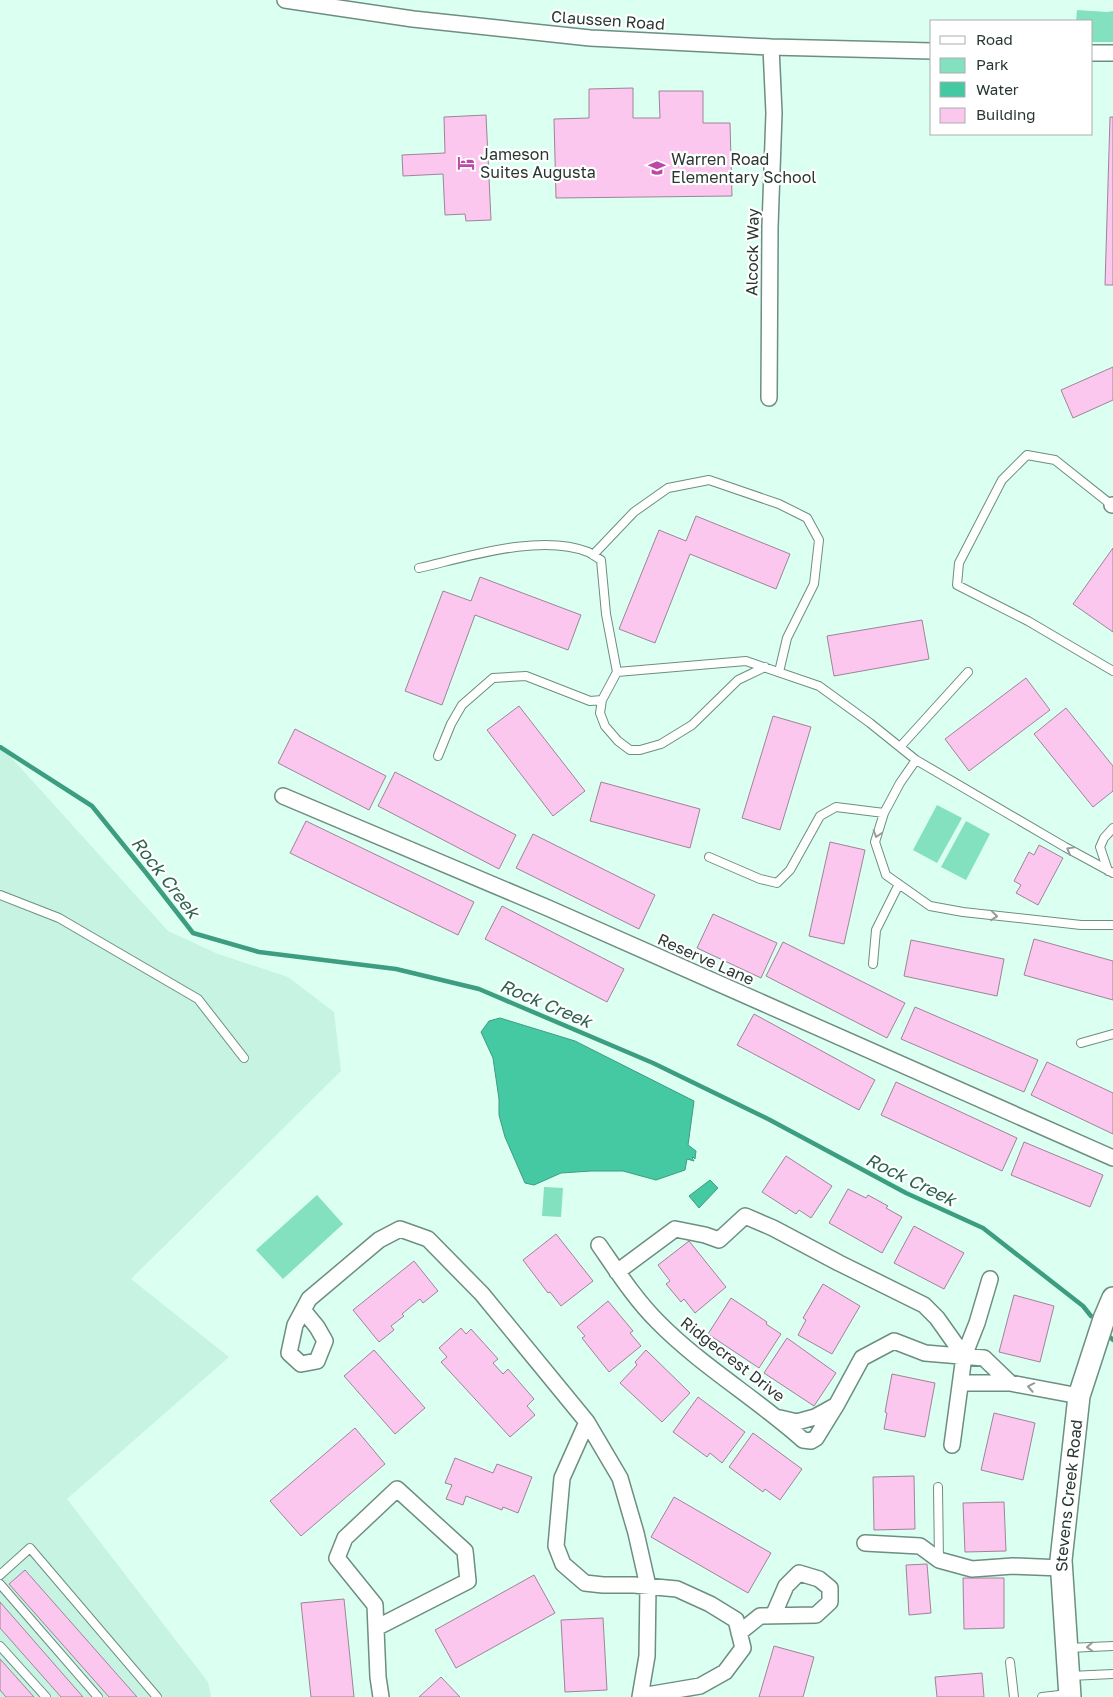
<svg xmlns="http://www.w3.org/2000/svg" width="1113" height="1697" viewBox="0 0 1113 1697" font-family="'Golos Text',sans-serif">
  <style>
    .built { fill: #c7f3e2 }
    .green { fill: #83e1c0 }
    .water { fill: #45c9a2; stroke: #3d9d80 }
    .lines { fill: none; stroke-linecap: round; stroke-linejoin: round }
    .stream { stroke: #3d9d80; stroke-width: 4.5 }
    .building { fill: #fbc7ee; stroke: #9e8497 }
    .lane-casing { stroke: #6d8e81; stroke-width: 10 }
    .street-casing { stroke: #6d8e81; stroke-width: 18 }
    .secondary-casing { stroke: #6d8e81; stroke-width: 24 }
    .lane { stroke: #fff; stroke-width: 8 }
    .street { stroke: #fff; stroke-width: 15 }
    .secondary { stroke: #fff; stroke-width: 21 }
    .oneway { stroke: #949b98 }
    .labels { text-anchor: middle; dominant-baseline: central; stroke-width: 4.5; stroke-linejoin: round; paint-order: stroke }
    .street-label { font-size: 16px; fill: #293731; stroke: #fff }
    .poi-label { font-size: 16px; fill: #293731; stroke: #fff; text-anchor: start }
    .water-label { font-size: 18px; font-style: italic; fill: #2f6352; stroke: #fff }
  </style>
  <rect width="100%" height="100%" fill="#dbfff1"/>
  <path class="built" d="M0 745 168 931 218 954 288 977 334 1012 341 1071 131 1279 229 1357 67 1499 208 1682 211 1697H0Z"/>
  <path class="green" d="M1077 10 1107 12 1113 11V42H1092V21H1076Z
    M937 805 962 818 937 863 913 850Z
    M966 821 990 834 966 880 941 867Z
    M544 1187 563 1188 561 1217 542 1216Z
    M317 1195 343 1224 283 1279 256 1250Z"/>
  <path class="water" d="M500 1018 575 1041 694 1101 688 1145 696 1151 695 1159 693 1157 692 1158 694 1161 687 1159 685 1170 656 1180 623 1171H591L561 1173 534 1185 525 1183 505 1137 499 1115V1099L493 1058 481 1032 489 1021Z
    M710 1180 718 1188 699 1208 689 1196Z"/>
  <g class="lines">
    <path class="stream" d="M0 747 92 806 147 874 193 933 259 952 396 969 479 989 653 1063 770 1120 906 1193 983 1228 1083 1306 1091 1316
      M1111 1338 1113 1340"/>
  </g>
  <path class="building" d="M633 88V118H660L659 91H703V123H730L732 196 556 198 554 119 589 118V89Z
    M486 115 491 220 466 221 465 214 445 215 443 174 403 176 402 155 445 153 444 117Z
    M1110 117H1113V285H1105Z
    M1113 367V400L1073 418 1061 390Z
    M696 516 790 554 776 589 690 554 655 643 619 629 659 530 686 541Z
    M1113 548V632L1073 604Z
    M480 577 581 615 568 650 475 615 442 705 405 691 443 591 471 601Z
    M922 620 929 659 834 676 827 636Z
    M1026 678 1050 710 969 771 945 739Z
    M519 706 585 791 553 816 487 730Z
    M1066 708 1113 766V791L1093 807 1034 734Z
    M773 716 811 727 780 830 742 818Z
    M295 729 386 776 369 810 278 763Z
    M395 772 516 835 499 869 378 806Z
    M601 782 700 809 690 848 590 821Z
    M306 821 474 902 458 935 290 853Z
    M533 834 655 895 639 929 516 868Z
    M830 842 865 850 844 944 809 936Z
    M1039 845 1063 858 1038 905 1016 893 1021 885 1014 881 1029 852 1034 855Z
    M502 906 624 969 607 1002 485 939Z
    M713 914 777 943 761 978 697 948Z
    M1034 939 1113 961V1000L1024 975Z
    M911 940 1004 959 997 996 904 976Z
    M783 942 905 1003 887 1038 766 976Z
    M915 1007 1038 1060 1024 1092 901 1039Z
    M754 1014 875 1080 859 1110 737 1045Z
    M1047 1062 1113 1093V1134L1031 1095Z
    M896 1082 1017 1138 1002 1171 881 1115Z
    M1024 1142 1103 1175 1090 1207 1011 1175Z
    M786 1156 832 1186 811 1218 799 1210 796 1214 762 1192Z
    M848 1189 866 1198 868 1195 888 1206 886 1208 902 1217 882 1253 829 1223Z
    M914 1226 964 1253 944 1289 894 1263Z
    M556 1234 593 1281 561 1306 550 1292 548 1293 523 1260Z
    M689 1241 726 1287 695 1313 684 1299 681 1302 666 1284 670 1281 658 1265Z
    M414 1261 438 1291 423 1303 420 1299 402 1314 404 1316 391 1326 394 1330 379 1342 353 1310Z
    M823 1284 860 1306 832 1354 798 1335 806 1320 803 1318Z
    M1014 1295 1054 1306 1040 1362 999 1352Z
    M731 1298 767 1322 766 1324 781 1334 759 1368 708 1334Z
    M608 1301 633 1331 630 1333 641 1346 609 1372 582 1338 585 1336 577 1327Z
    M461 1328 466 1334 471 1329 498 1359 493 1363 503 1374 508 1369 534 1399 527 1406 535 1415 510 1437 441 1362 447 1357 439 1348Z
    M787 1338 836 1373 814 1406 764 1373Z
    M374 1350 425 1408 395 1434 344 1376Z
    M646 1350 690 1393 662 1422 620 1383 637 1365 635 1362Z
    M892 1374 935 1383 925 1437 884 1429 887 1413 885 1412Z
    M698 1397 745 1432 722 1463 710 1453 707 1457 673 1432Z
    M994 1413 1035 1423 1023 1480 981 1470Z
    M355 1428 385 1464 301 1536 270 1501Z
    M753 1433 802 1469 780 1500 765 1489 763 1492 729 1467Z
    M455 1458 493 1473 497 1464 532 1477 518 1513 503 1507 502 1510 466 1496 463 1505 446 1499 452 1485 445 1483Z
    M914 1476 915 1529 874 1530 873 1477Z
    M674 1497 771 1553 748 1593 651 1537Z
    M1004 1502 1006 1551 965 1552 963 1503Z
    M927 1564 931 1613 909 1615 906 1565Z
    M25 1570 137 1697H109L9 1584Z
    M534 1575 555 1613 456 1668 435 1630Z
    M963 1578H1004V1628L964 1629Z
    M344 1599 354 1697H311L301 1603Z
    M0 1602 83 1697H61L0 1628Z
    M603 1618 607 1690 565 1692 561 1620Z
    M774 1646 814 1657 803 1697H759Z
    M0 1659 34 1697H6L0 1690Z
    M982 1673 984 1697H937L935 1677Z
    M441 1677 460 1697H419Z"/>
  <g class="lines">
    <g class="lane-casing">
      <path id="lane" d="M1113 506 1055 460 1027 455 1002 480 959 563 957 585 1028 621 1113 671
        M593 555 634 512 668 488 709 480 779 504 807 518 819 540 814 584 787 638 779 672
        M419 568C467 557 541 533 588 552 593 554 597 558 601 560L606 614 617 672 602 700 600 713 605 726 618 741 630 750H640L661 744 692 725 738 680 765 667
        M617 672 746 661 819 686 870 723 916 760 1065 847 1113 873
        M900 747 968 672
        M438 756 451 724 462 705 493 678 526 676 590 701 602 700
        M916 760 900 783 884 813 875 842 886 875 930 906 963 912 1081 925H1113
        M709 857 760 879 777 883 790 870 820 816 836 807 884 813
        M1108 871 1100 847 1104 838 1113 828
        M0 895 59 918 198 999 244 1058
        M873 964 876 930 899 884
        M1081 1043 1113 1034
        M938 1487 939 1560
        M0 1575 30 1548 157 1697
        M0 1584 98 1697
        M0 1646 46 1697
        M1068 1648 1113 1646
        M1010 1662 1014 1697
        M1070 1676 1113 1674
        M1042 1697 1068 1694"/>
    </g>
    <g class="street-casing">
      <path id="street" d="M285 0 413 19 590 38 771 47 932 51
        M1092 53H1113
        M769 398 770 227 774 113 771 47
        M1112 505H1113
        M283 796 548 908 1113 1158
        M599 1245C617 1271 635 1299 657 1321 701 1366 756 1398 803 1440L811 1441 816 1438 837 1404 862 1358 894 1341 925 1353 984 1358 1010 1383 1079 1396
        M617 1272 675 1229 705 1235 719 1240 745 1216 773 1228 839 1263 924 1305 937 1318 964 1356
        M303 1310 317 1327 325 1341 317 1361 301 1364 289 1353 295 1325 309 1299 379 1240 400 1229 428 1239 482 1294 587 1422 620 1478 636 1533 648 1586 647 1656 640 1697
        M961 1383H1010
        M780 1418 797 1422 815 1417 835 1406
        M587 1422 562 1478 556 1546 563 1564 585 1583 603 1585H634L677 1589 710 1604 736 1620 743 1648 725 1672 700 1686 641 1696
        M952 1445 964 1356 977 1323 990 1279
        M865 1543 920 1546 939 1560 972 1569 1013 1566 1062 1568
        M376 1628 468 1581 465 1551 397 1489 345 1538 337 1558 375 1605 378 1677 381 1697
        M739 1633 760 1616 816 1615 830 1602V1588L819 1579 799 1573 786 1586 773 1616"/>
    </g>
    <g class="secondary-casing">
      <g id="secondary">
        <path id="s1" d="M1070 1697 1061 1560 1079 1396 1104 1319 1113 1298"/>
      </g>
    </g>
    <use href="#lane" class="lane"/>
    <use href="#street" class="street"/>
    <use href="#secondary" class="secondary"/>
  </g>
  <defs><path id="oneway-chevron" d="M-2-3.5L2.5 0L-2 3.5" fill="none" stroke-width="1.6" stroke-linecap="round" stroke-linejoin="round" transform="scale(1.25)"/></defs>
  <g class="oneway">
    <use href="#oneway-chevron" transform="translate(877 834) rotate(108)"/>
    <use href="#oneway-chevron" transform="translate(1070 850) rotate(-151)"/>
    <use href="#oneway-chevron" transform="translate(994 916) rotate(6)"/>
    <use href="#oneway-chevron" transform="translate(1031 1387) rotate(-169)"/>
    <use href="#oneway-chevron" transform="translate(1090 1647) rotate(177)"/>
  </g>
  <defs>
    <g id="hotel-bare" transform="scale(1.35)"><path d="M-6-4.5h1.5V1H6V5H4.5V3h-9V5H-6ZM-4 0a1.8 1.8 0 1 1 3.6 0ZM.5 0V-2.5h3Q6-2.5 6 0Z" fill="#bb4aa6" stroke="#fff" stroke-width="2.5" paint-order="stroke"/></g>
    <g id="school-bare" transform="scale(1.35)"><path d="M0-5L7-2L0 1L-7-2ZM-4 1L0 2.5L4 1V4Q0 6-4 4Z" fill="#bb4aa6" stroke="#fff" stroke-width="2.5" paint-order="stroke"/></g>
  </defs>
  <g fill-rule="evenodd">
    <use href="#hotel-bare" x="466" y="163"/>
    <use href="#school-bare" x="657" y="168"/>
  </g>
  <g class="labels">
    <g class="street-label">
      <text transform="translate(608 20) rotate(4)">Claussen Road</text>
      <text transform="translate(752 252) rotate(-89)">Alcock Way</text>
      <text transform="translate(706 959) rotate(24)">Reserve Lane</text>
      <text transform="translate(733 1359) rotate(38)">Ridgecrest Drive</text>
      <text stroke="none"><textPath href="#s1" startOffset="202">Stevens Creek Road</textPath></text>
    </g>
    <g class="poi-label">
      <text x="480" y="154">Jameson<tspan x="480" dy="18">Suites Augusta</tspan></text>
      <text x="671" y="159">Warren Road<tspan x="671" dy="18">Elementary School</tspan></text>
    </g>
    <g class="water-label">
      <text transform="translate(166 877) rotate(52)">Rock Creek</text>
      <text transform="translate(546 1003) rotate(23)">Rock Creek</text>
      <text transform="translate(911 1179) rotate(26)">Rock Creek</text>
    </g>
  </g>
  <rect x="930" y="20" width="162" height="115" fill="#ffffff" stroke="#a9afad"/>
  <rect x="940" y="36" width="25" height="8" fill="#ffffff" stroke="#a9afad"/>
  <text x="976" y="45" font-size="15" fill="#293731">Road</text>
  <rect x="940" y="58" width="25" height="15" fill="#83e1c0" stroke="#a9afad"/>
  <text x="976" y="70" font-size="15" fill="#293731">Park</text>
  <rect x="940" y="82" width="25" height="15" fill="#45c9a2" stroke="#a9afad"/>
  <text x="976" y="95" font-size="15" fill="#293731">Water</text>
  <rect x="940" y="108" width="25" height="15" fill="#fbc7ee" stroke="#a9afad"/>
  <text x="976" y="120" font-size="15" fill="#293731">Building</text>
</svg>
